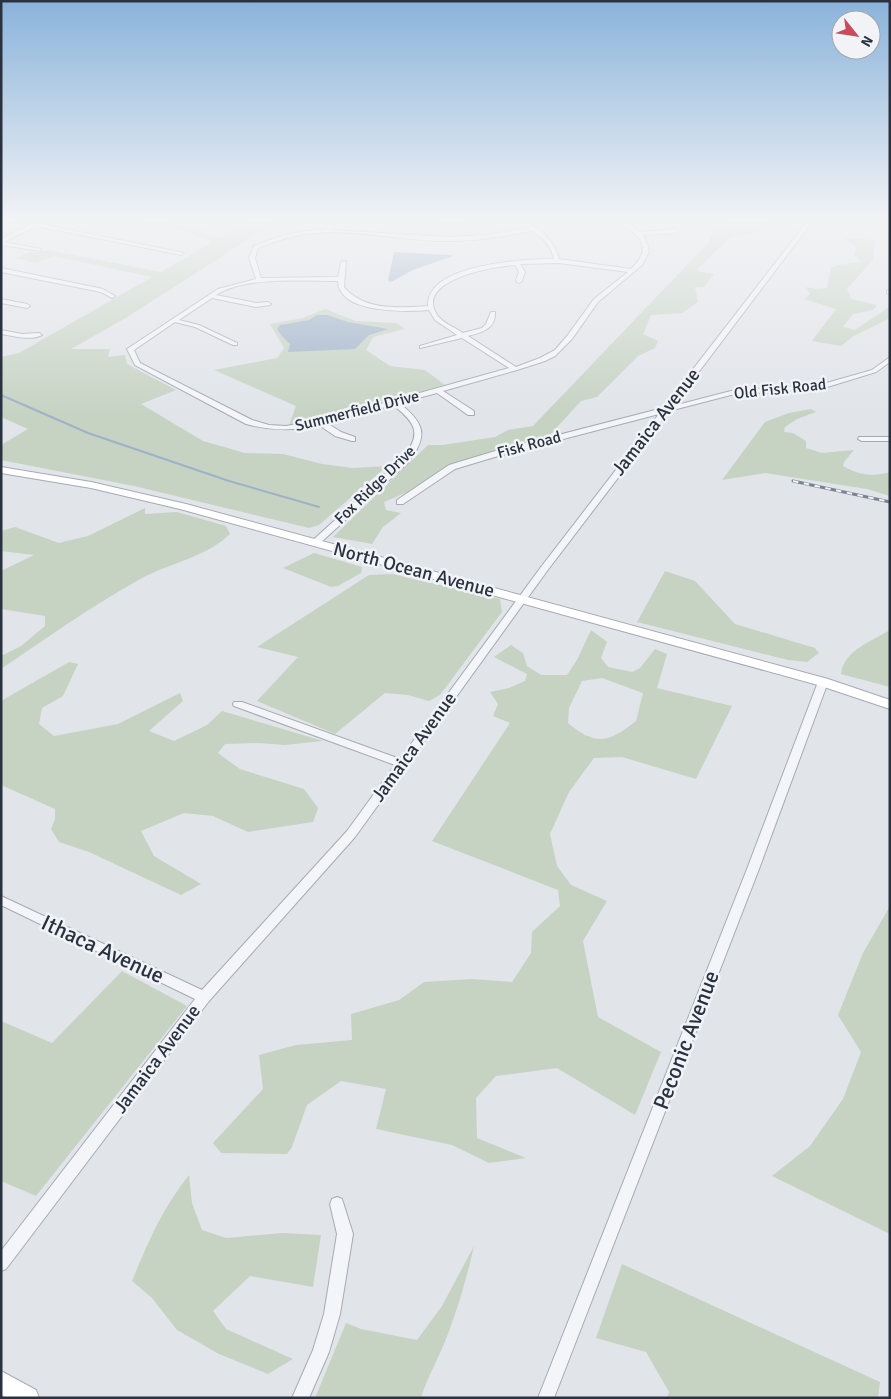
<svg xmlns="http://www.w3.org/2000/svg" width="891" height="1399" viewBox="0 0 891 1399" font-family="Signika,sans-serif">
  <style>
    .green { fill: #c6d3c3; fill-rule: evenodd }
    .water { fill: #9eb1c8 }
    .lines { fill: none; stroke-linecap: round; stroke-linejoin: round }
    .stream { stroke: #9eb1c8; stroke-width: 2 }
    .street-casing { stroke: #a6abb3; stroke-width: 2 }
    .secondary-casing { stroke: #a6abb3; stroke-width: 2 }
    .street { fill: #f4f5f8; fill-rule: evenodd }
    .secondary { fill: #fff; fill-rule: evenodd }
    .rail-casing { stroke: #7b8392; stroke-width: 3 }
    .rail { stroke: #f1f3f7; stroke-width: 2; stroke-dasharray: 5.5; stroke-linecap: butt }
    .labels { text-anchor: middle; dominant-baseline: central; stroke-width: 5; stroke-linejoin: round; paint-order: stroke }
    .far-street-label { font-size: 16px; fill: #2a3240; stroke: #f1f3f7 }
    .street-label { font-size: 19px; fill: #2a3240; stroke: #f1f3f7 }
    .near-street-label { font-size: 22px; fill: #2a3240; stroke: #f1f3f7 }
  </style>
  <rect width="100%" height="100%" fill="#e1e4e9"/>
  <path class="green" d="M116 218H143L208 231 206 234 222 237 255 218H282L124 319 71 349H110L108 357 125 355 127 364 176 390 141 404 203 441 245 453 283 454 322 464 353 468 387 466 319 525 309 528 134 486 1 460V445L28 429 1 417V357L19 353 152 277 53 256 37 263 15 258 31 252H42L47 250 161 272 212 242 184 231Z
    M670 218C684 218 710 226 720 224 726 224 732 220 738 218 745 217 773 223 778 228L731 237 697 269 700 272 714 274 704 287H695L698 302 682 313 651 315 643 334 658 341 655 348 638 356 597 397 581 401 548 437 450 466 419 487 384 502 386 510 401 513 383 527 372 544 333 537 428 445H443L495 437 508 430 533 426 708 243 715 229 712 226Z
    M844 238 875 240 873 260 847 289 851 299 877 305 873 310 853 314 843 327 855 330 889 307 890 318 852 337 841 346 812 341 836 309 804 299 810 294 806 287 816 289 827 288 831 268 839 265 861 262 854 254 857 248Z
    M325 309 356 321 396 323 405 329 373 337 366 350 390 366 425 370 445 385 311 423 289 426 296 406 214 370 277 358 284 348 270 324 303 318Z
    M811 409 816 412 797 419 785 427 784 432 793 433 806 441V448L822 453 854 450 844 462 843 466C858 475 873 477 890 472V496L867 489 765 473 722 480 765 422 789 413Z
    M145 508V514L177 512 226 526 230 534C206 557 171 563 142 578 93 605 47 638 1 669V656L21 646 45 626V616L1 609V571L34 555 1 551V531L15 527 59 543 88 536Z
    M314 553 362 567 361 573 338 586 331 587 283 568Z
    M665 571 695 581 735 624 815 648 819 653 807 662 788 660 637 622Z
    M392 574 500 599 502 612 440 695 429 701 408 695 385 693 335 734 257 701 298 657 257 647 369 575Z
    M591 630 607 642 601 658 608 667 632 672 640 668 655 649 667 654 657 688 732 706 696 779 622 757 594 758 569 792 550 834 557 866 571 885 607 901 583 941 598 1017 661 1052 635 1115 557 1068 496 1076 476 1098 477 1138 526 1158 489 1163 452 1145 376 1129 386 1089 341 1081 307 1105 292 1147 287 1154 221 1153 213 1143 263 1089 259 1055 296 1045 352 1040 351 1014 399 1000 424 982 472 979 512 982 531 953 532 932 560 906 558 890 432 841 510 723 493 716 498 704 490 692 509 688 525 681 527 674 494 657 511 645 523 653 527 666 541 675H567L577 660ZM602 678 643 693 636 721C609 742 597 747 568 723L569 708 582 681Z
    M890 630V687L841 674C843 651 872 641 890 630Z
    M69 662 78 664 63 696 42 708 39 724 54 736 118 724 180 693 183 701 149 731 174 741 207 725 222 711 323 741 285 745 259 743 225 744 218 753 240 769 304 789 318 808 313 822 248 832 213 816 184 813 141 831 154 856 201 884 181 895 89 852 59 842 51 829 55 819V809L1 785V701Z
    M890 906V1234L772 1176 810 1146 843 1099 861 1052 838 1015 863 953Z
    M122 971 187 1006 36 1196 1 1181V1021L52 1043Z
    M189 1175 192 1203 202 1230 226 1238 282 1233 321 1235 313 1287 250 1276 213 1311 226 1329 293 1359 268 1374 219 1354 177 1330 152 1298 132 1281C147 1244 163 1207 189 1175Z
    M474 1246C467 1276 459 1305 448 1334 440 1356 428 1375 421 1398H315L346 1323 361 1329 417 1340 442 1306Z
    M622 1264 880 1382 878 1398H667L669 1392 646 1352 596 1338Z"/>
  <path class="water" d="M386 218H450L460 223 456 225Z
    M394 252 449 255 453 256 413 270 391 282 388 281Z
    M317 315H327L348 322 388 329 369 335 355 349 288 352 290 344 281 335 277 329 280 325 309 320Z"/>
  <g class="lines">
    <path class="stream" d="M1 395 88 433 229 481 319 507"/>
    <g class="street-casing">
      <path id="street" d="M1 218C11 218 27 224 35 223 41 221 45 218 51 218L41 224 184 253 181 255 36 226 4 242 41 249V251L1 245V239L30 225 1 220Z
        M332 218H338L331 230 449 237 485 235 528 228 505 218C529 218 554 236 559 259L631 269C658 243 633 232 612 218L621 219 640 232 676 229 679 231 676 233 643 235 648 246 649 252 642 265 598 302 572 339 555 356 545 361 517 370 443 391 474 411V415H468L437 393 399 403C426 424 428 436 408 463L318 545 315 546 311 543 312 541 402 459C422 434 417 424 393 405L327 423 341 432 355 437V441H352L335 436 319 425C294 431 272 431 246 424L135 365 127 349 218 289 256 279 249 258 254 246C277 236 300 230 325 230ZM532 231C544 238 551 246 554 259 525 259 426 264 428 306 399 308 364 311 344 287L346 261 341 262 338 277 261 278 255 258 258 248C272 243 284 238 299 235 344 227 391 239 437 241 469 242 501 237 532 231ZM559 263 628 272 594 299 567 336 555 350 540 358 516 367 468 336C482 332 496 329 495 312H491L486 324 482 328 463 333C456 328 443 323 438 316 412 280 495 266 515 265L519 272 516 281 519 283 522 281 525 272 520 264ZM338 281C338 314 407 312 429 310L435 320 457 335 420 346V348L462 338 509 368 323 420 286 426 269 425 252 420 140 363 134 350 175 322 195 327 233 345H237V343L199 325 179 320 212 298 256 307 270 305 271 304 268 302 256 303 216 295C245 276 303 281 338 281Z
        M810 218H815L673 406 731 391 823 384 872 370 890 357V362L876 372 824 388 731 395 669 411 547 571 355 837 209 1001 6 1269 1 1271V1251L195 999 1 905V896L202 990 347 831 395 765 234 706 233 704 234 702H242L400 759 541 567 659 414 498 456 455 469 403 504H397V500L449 465 492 452 663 408Z
        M1 268 103 289 115 296 112 298 101 292 1 272Z
        M890 289V294L887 293V291Z
        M1 299 27 304 30 306 27 308 1 303Z
        M1 330 22 334 39 333 42 335C31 341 14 336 1 334Z
        M859 437H890V441H862L858 439Z
        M823 679 828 682 759 869 554 1398H538L747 869 818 682Z
        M337 1197 342 1199 353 1234 340 1314 329 1352 309 1398H292L313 1350 324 1314 337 1234 330 1204 332 1199Z"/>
    </g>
    <g class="secondary-casing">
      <path id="secondary" d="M1 467 91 482 186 504 828 679 890 700V709L818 685 180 509 91 488 1 473Z
        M1 1371 36 1390 39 1398H6L1 1395Z"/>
    </g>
    <use href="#street" class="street"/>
    <use href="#secondary" class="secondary"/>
    <g class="rail-casing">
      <path id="rail" d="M793 481 890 502"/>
    </g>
    <use href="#rail" class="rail"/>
  </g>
  <linearGradient id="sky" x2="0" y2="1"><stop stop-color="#8ab3db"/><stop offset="0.53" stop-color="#f2f3f5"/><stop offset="1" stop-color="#f2f3f5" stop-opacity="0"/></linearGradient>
  <rect width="891" height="414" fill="url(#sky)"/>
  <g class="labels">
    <g class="far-street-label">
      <text transform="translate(780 389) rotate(-6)">Old Fisk Road</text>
      <text transform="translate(357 411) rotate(-14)">Summerfield Drive</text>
      <text transform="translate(529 445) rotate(-15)">Fisk Road</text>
      <text transform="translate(375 485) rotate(-44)">Fox Ridge Drive</text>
    </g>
    <g class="street-label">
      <text transform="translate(656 422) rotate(-52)">Jamaica Avenue</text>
      <text transform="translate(414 570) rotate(15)">North Ocean Avenue</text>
      <text transform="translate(414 747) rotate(-54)">Jamaica Avenue</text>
      <text transform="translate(157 1059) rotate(-53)">Jamaica Avenue</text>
    </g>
    <g class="near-street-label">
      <text transform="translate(103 949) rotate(25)">Ithaca Avenue</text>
      <text transform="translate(686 1040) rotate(-69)">Peconic Avenue</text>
    </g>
  </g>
  <rect width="891" height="1399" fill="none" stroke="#2a3240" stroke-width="5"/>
  <g transform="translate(856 35) rotate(120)"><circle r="24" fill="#f1f3f7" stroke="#a1a6ae"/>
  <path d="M0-4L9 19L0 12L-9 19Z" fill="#c94b5d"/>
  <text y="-8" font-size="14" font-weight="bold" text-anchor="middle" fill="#2a3240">N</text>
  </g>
</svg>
